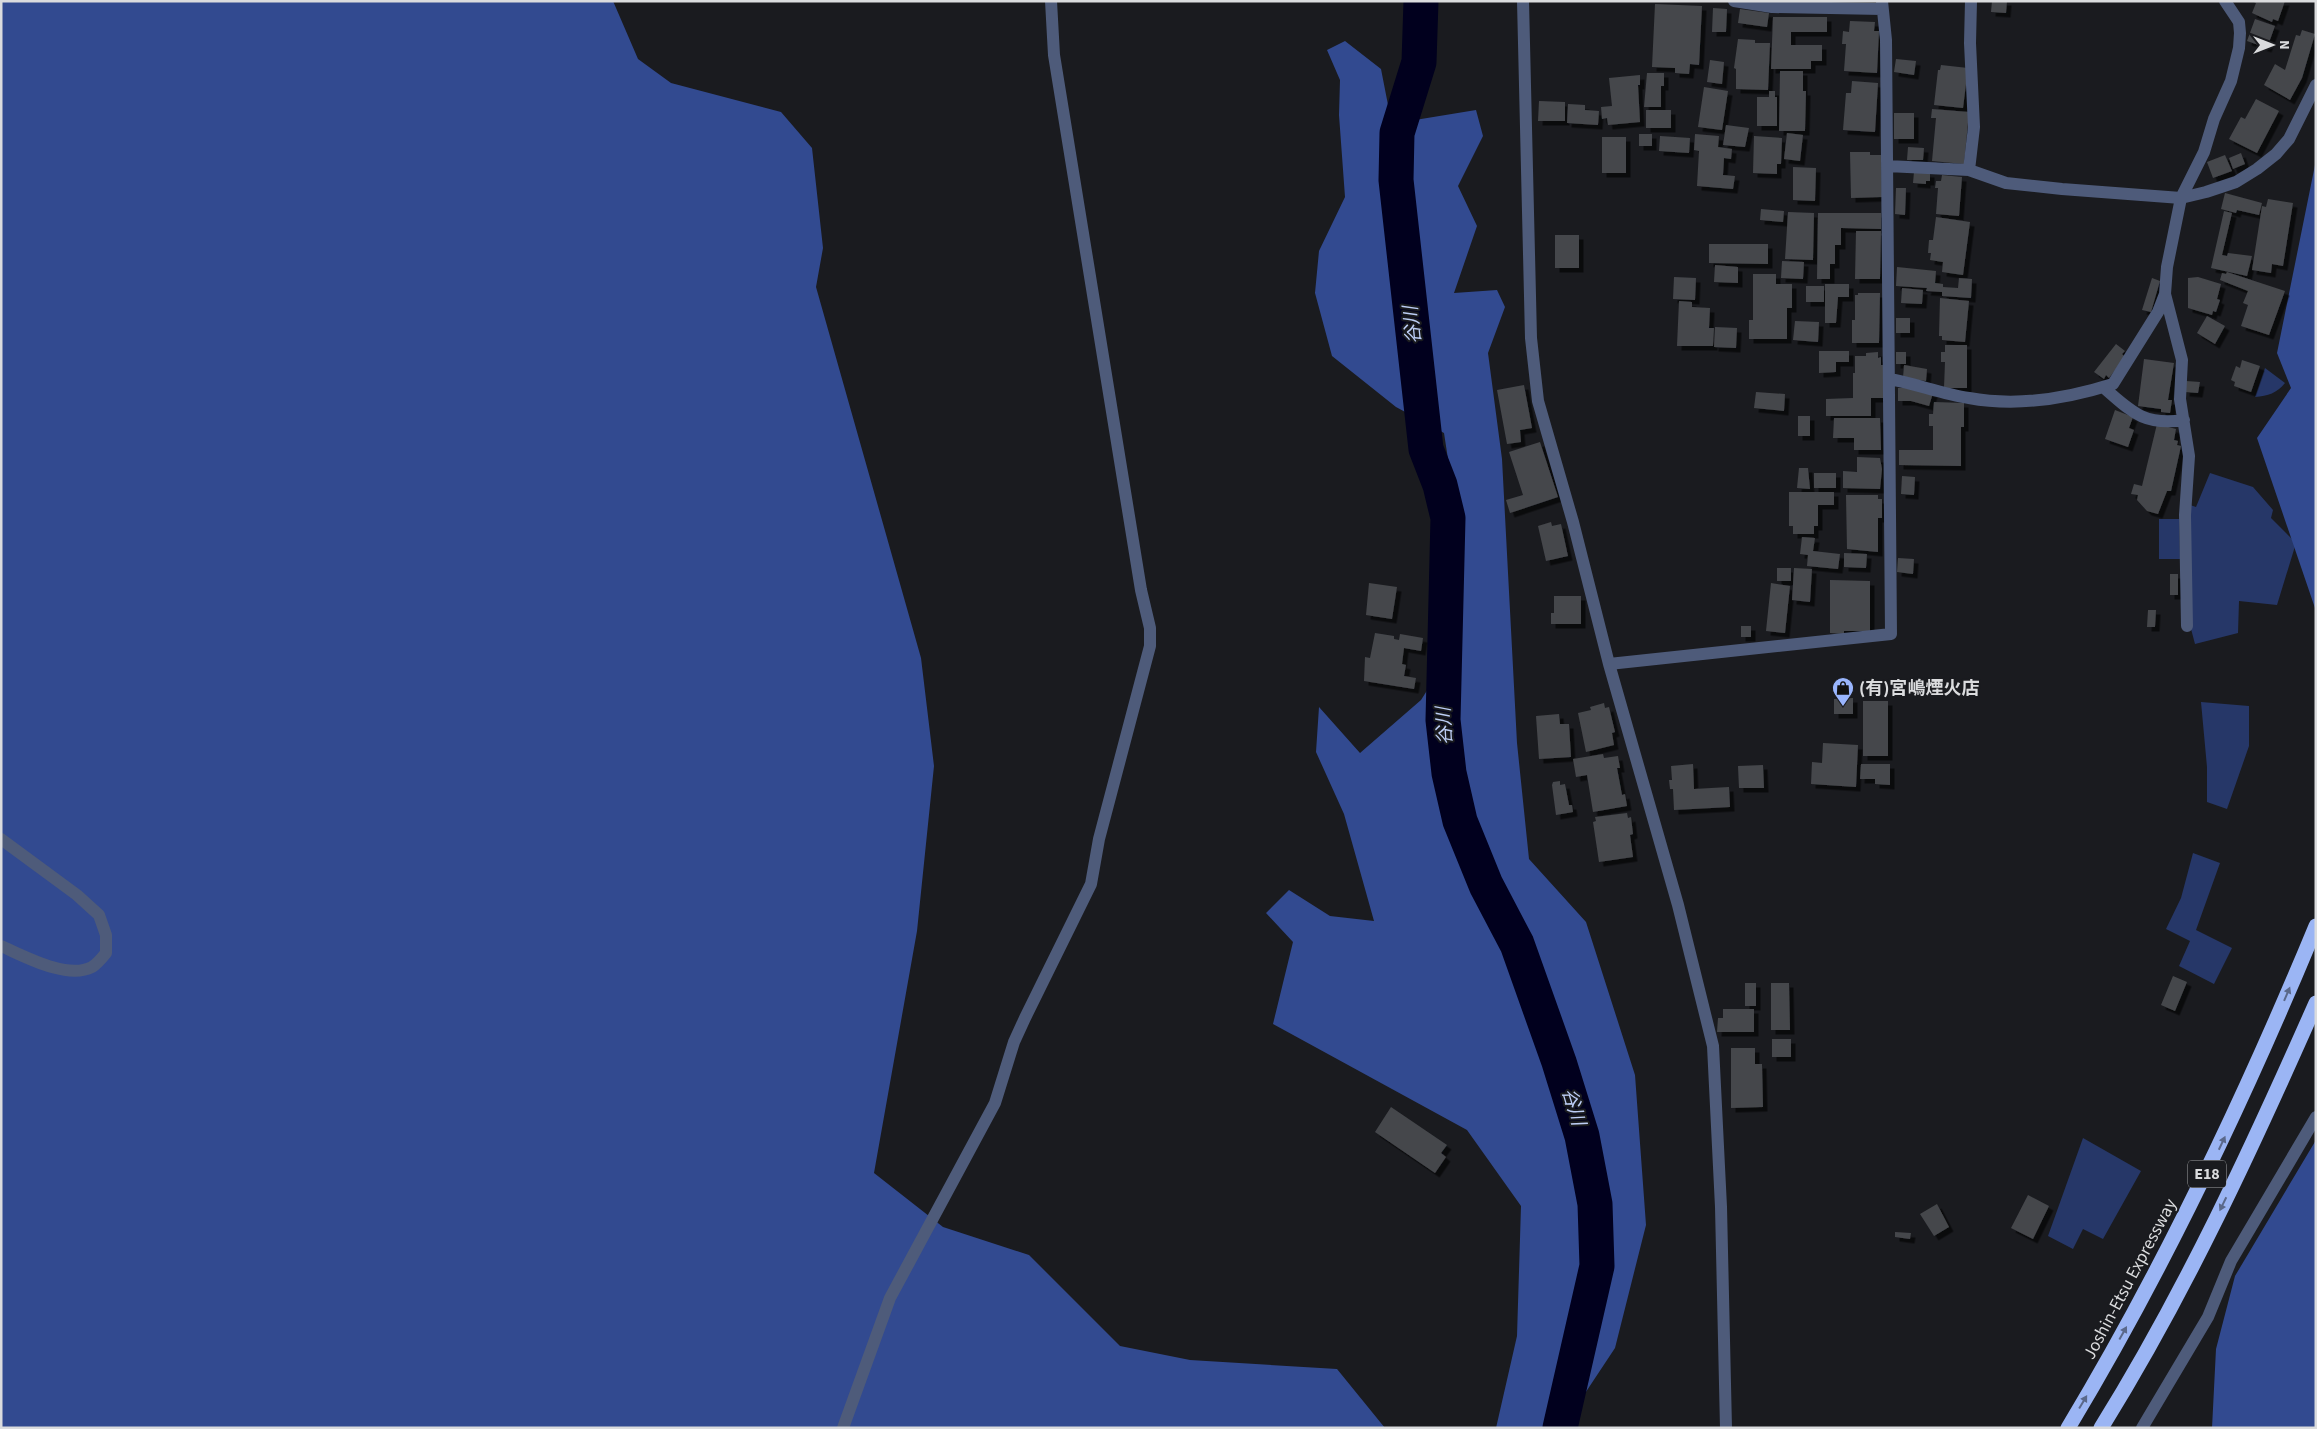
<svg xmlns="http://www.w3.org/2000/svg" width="2317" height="1429" viewBox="0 0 2317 1429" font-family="'Source Sans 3','Noto Sans JP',sans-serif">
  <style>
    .green { fill: #263768 }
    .forest { fill: #324a90 }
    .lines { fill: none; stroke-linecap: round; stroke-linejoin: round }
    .river { stroke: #01001e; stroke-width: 35 }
    .building { fill: #45474b; filter: url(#shadow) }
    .minor { stroke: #4e5b7a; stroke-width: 12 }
    .highway { stroke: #9bb5f4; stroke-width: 15 }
    .oneway { fill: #5a688a }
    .labels { text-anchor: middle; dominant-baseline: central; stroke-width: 4; stroke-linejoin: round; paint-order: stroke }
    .shield { fill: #1a1b1f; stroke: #a1a2a5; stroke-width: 1 }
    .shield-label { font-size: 16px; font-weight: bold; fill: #dbdcde }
    .poi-label { font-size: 18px; font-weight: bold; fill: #dbdcde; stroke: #1a1b1f; text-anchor: start }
    .street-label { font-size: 18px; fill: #dbdcde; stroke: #1a1b1f }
    .water-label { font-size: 19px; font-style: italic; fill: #bdcef6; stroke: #1a1b1f }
  </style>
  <defs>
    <filter id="shadow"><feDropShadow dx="4.5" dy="4.5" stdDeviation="0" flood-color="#0009"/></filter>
  </defs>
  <rect width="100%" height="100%" fill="#1a1b1f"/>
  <path class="green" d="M2265 368 2285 383C2277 393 2268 396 2255 397Z
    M2210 473 2253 487 2273 510 2271 518 2296 543 2277 605 2239 601 2238 633 2195 644 2190 625V505L2196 507Z
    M2159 519H2179L2180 559H2159Z
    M2201 702 2249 706V746L2227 809 2207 802V767Z
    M2193 853 2220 863 2196 930 2232 948 2214 984 2179 966 2190 941 2166 929 2181 898Z
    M2083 1138 2141 1171 2103 1239 2083 1229 2073 1249 2048 1236Z"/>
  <path class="forest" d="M1 1H613L638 59 671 83 781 112 812 148 823 248 816 287 921 658 934 766 917 931 874 1173 943 1227 1029 1255 1120 1346 1190 1360 1337 1369 1385 1428H1Z
    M1345 41 1381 69 1389 110 1415 120 1476 110 1483 136 1458 186 1477 226 1454 293 1497 290 1505 307 1488 353 1502 459 1517 743 1529 859 1586 922 1635 1075 1646 1225 1615 1348 1562 1428H1496L1517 1336 1521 1206 1467 1130 1273 1024 1293 942 1266 913 1289 890 1330 916 1374 921 1344 814 1316 752 1319 707 1360 753 1421 700 1459 640 1462 550 1444 433 1396 407 1332 356 1315 293 1319 251 1345 197 1339 115 1340 80 1327 50Z
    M2316 160V611L2257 438 2291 388 2277 353Z
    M2316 1140V1428H2212L2216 1349 2235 1276Z"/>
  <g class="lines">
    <path class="river" d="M1421 1 1419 62 1397 133 1396 180 1426 449 1440 485 1448 518 1443 720 1449 773 1460 821 1486 885 1517 944 1559 1062 1582 1136 1595 1204 1597 1266 1560 1428"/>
  </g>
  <path class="building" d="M1992 1H2007L2006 13 1991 12Z
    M2252 1H2285L2278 21 2273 19 2272 22 2252 13 2256 3Z
    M1655 4 1702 6 1699 65 1690 64 1689 74 1675 73V68L1652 67Z
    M1713 8 1727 9 1726 32H1712Z
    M1740 9 1769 13 1767 27 1738 23Z
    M1773 17H1827V32H1791V45H1822V61H1811V69H1771Z
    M2255 19 2275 26 2267 48 2247 41Z
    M1850 21 1875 22 1874 31H1879L1877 73 1844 71 1846 44H1842L1843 31 1849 32Z
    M2302 30 2315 34 2302 78 2290 100 2264 85 2275 64 2285 70 2296 35 2300 36Z
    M1738 39 1755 40V43H1770L1768 90 1736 89V69L1734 68Z
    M1896 59 1916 61 1914 75 1894 72Z
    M1710 60 1724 62 1722 84 1707 82Z
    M1941 65 1968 68 1963 108 1934 105 1938 70H1940Z
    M1780 71H1803V91H1806L1805 131H1779Z
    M1647 73H1664V86H1661V107H1644Z
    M1640 75V85H1638L1640 122 1608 125 1607 118 1602 119 1601 107 1612 106 1609 78Z
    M1852 81 1878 83 1875 132 1843 130 1846 93H1851Z
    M1704 87 1728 91 1722 130 1698 127Z
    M1769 91H1775V97H1777V126H1757V97H1769Z
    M2256 99 2279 111 2257 153 2229 139 2241 117 2245 119Z
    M1539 101 1565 102V121H1538Z
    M1568 104 1585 105V110L1599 111 1598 125 1567 123Z
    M1932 109 1969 112 1964 164 1932 161 1936 118H1931Z
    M1646 110H1671V128H1646Z
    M1894 113H1914V139H1894Z
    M1726 125 1749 128 1745 147 1723 145Z
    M1787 133 1803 135 1800 161 1784 159Z
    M1639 134H1652V146H1639Z
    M1695 134 1719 136 1718 147 1732 149 1731 159 1724 158 1723 175 1735 176 1733 189 1697 186 1699 151 1694 150Z
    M1660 136 1690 138 1689 153 1659 151Z
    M1754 136 1782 138 1781 164H1777V174L1753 173Z
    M1602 137H1626V173H1602Z
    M1908 147 1924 148 1923 160H1907Z
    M1850 152H1870V155H1881L1882 197 1851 198Z
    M2241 153 2245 164 2233 169 2229 158Z
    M2225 155 2232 171 2213 178 2207 162Z
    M1793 167 1816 168 1815 201 1793 200Z
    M1914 172 1930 173V181H1926V184L1913 183Z
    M1942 175 1962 177 1959 216 1936 214 1938 188H1935L1936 181H1941Z
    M1896 188H1906L1905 215 1895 214Z
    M2225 193 2262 203 2259 215 2237 210 2236 213 2221 209Z
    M2268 199 2293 203 2283 266 2272 264 2271 273 2252 270 2262 206 2266 207Z
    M1761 209 1784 211 1783 222 1760 220Z
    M2224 211 2232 213 2222 255 2227 256 2228 253 2252 256 2247 276 2211 268Z
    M1788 212 1814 213 1813 260 1785 259Z
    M1818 213H1881V229L1841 228V245H1835V264H1830V279H1817Z
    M1936 217 1970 222 1963 275 1942 272 1943 262 1930 260 1931 253H1928L1929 240H1933Z
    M1856 231H1881L1880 279H1855Z
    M1555 235H1579V268H1555Z
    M1709 244H1768V264L1709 263Z
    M1782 261 1804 262 1803 279 1781 278Z
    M1715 265 1738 267V283L1714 282Z
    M1897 267 1936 271 1935 283 1943 284V287L1958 288 1959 278 1972 279 1971 298 1942 296V292L1926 291 1927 288 1896 286Z
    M2227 272 2285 291 2269 335 2241 326 2248 305 2243 303 2248 291 2220 280 2222 273 2226 274Z
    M1753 274H1776V284H1792V308H1787V339H1749V320H1753Z
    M1674 277 1696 278 1695 300 1673 299Z
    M2198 277 2221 284 2217 299 2220 300 2216 312 2213 311 2212 315 2188 308V278Z
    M2152 278 2160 281 2151 312 2142 310Z
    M1825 284H1849V297H1838L1836 323H1825Z
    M1806 286H1824V302H1806Z
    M1902 288 1923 290 1922 304 1901 303Z
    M1858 293H1880L1879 343H1852V320H1855V295H1858Z
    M1940 298 1969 301 1965 342 1942 340V336H1939Z
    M1679 301 1692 302V307L1710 308 1709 328H1714L1713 346H1677Z
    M2207 316 2225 326 2215 344 2197 333Z
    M1896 318H1910V333H1896Z
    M1795 321 1819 322 1818 342 1793 340Z
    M1715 327 1737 328 1736 348 1714 347Z
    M2116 344 2125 351 2122 354 2125 357 2109 378 2106 375 2104 379 2094 372Z
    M1945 345H1967V388H1944L1945 362H1941V352H1945Z
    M1819 351H1849V362H1836V372L1819 373Z
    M1878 352V358L1881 357V365H1883V398H1871V416H1826V399L1853 398V373H1855V356H1866V353Z
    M1896 352H1906V364H1896Z
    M2144 359 2174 363 2168 400H2172L2170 413 2161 412V409L2138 406Z
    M2242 360 2260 366 2251 392 2234 386 2235 382 2231 380 2236 366 2240 368Z
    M1904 365 1927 369 1926 381 1903 378Z
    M2186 381 2200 382 2198 393 2185 392Z
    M1524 385 1532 428 1520 430 1521 442 1507 444 1497 390Z
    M1898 388H1912L1933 393 1929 406 1911 401H1898Z
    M1756 392 1785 394 1784 411 1754 408Z
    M1934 402 1964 403V427H1961V466L1899 465V450H1933V426H1929V414H1933Z
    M2115 410 2133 417 2129 428 2134 430 2128 447 2105 439Z
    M1798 416H1810V436H1798Z
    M1834 418H1880L1881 450H1854V438H1833Z
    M2157 424 2176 429 2174 440 2178 441 2177 445 2181 446 2171 491H2167L2158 514 2147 511 2137 500 2138 495 2131 494 2134 484 2142 486Z
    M1540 442 1558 497 1510 513 1506 500 1523 495 1509 452Z
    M1857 457 1880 458 1882 469 1880 489 1843 488V471L1857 472Z
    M1799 468H1808L1810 489 1797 488Z
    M1814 473H1836V488H1814Z
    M1902 476 1915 477 1914 495 1901 494Z
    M1789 492H1834V505H1818V526H1814V534H1793V526H1789Z
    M1846 495H1878V499H1882V518H1878V552L1847 549Z
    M1551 522 1552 526 1561 524 1568 556 1546 561 1538 526Z
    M1802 537 1815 538 1813 551 1840 554 1838 569 1807 566 1808 555 1800 554Z
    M1844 553 1867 554 1866 568 1844 567Z
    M1898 558 1914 559 1913 574 1897 572Z
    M1777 568H1791V581H1777Z
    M1794 568 1812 569 1810 602 1792 600Z
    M2170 574H2178V595H2170Z
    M1830 580 1870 581V631H1844V634L1830 633Z
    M1369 583 1397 587 1392 619 1366 615Z
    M1771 583 1790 586 1785 633 1766 631Z
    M1554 596H1581V624H1551V613H1554Z
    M2148 610H2156L2155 627H2147Z
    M1741 626H1751V637H1741Z
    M1375 633 1394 636V639L1399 640 1400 634 1423 638 1421 651 1404 648 1402 664 1406 665 1404 676 1416 678 1414 689 1364 681 1365 657 1370 658Z
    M1853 698V714H1834V699Z
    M1863 701H1888V756H1863Z
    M1604 703 1605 708 1609 707 1615 732 1612 733 1614 745 1586 752 1578 713 1591 710 1590 707Z
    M1559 714 1560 724H1569L1571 757 1539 759 1536 716Z
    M1823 743 1858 745 1856 787 1811 784 1812 762 1822 763Z
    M1603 754 1604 758 1618 756 1620 768H1617L1622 795 1625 794 1627 806 1593 812 1587 775 1576 777 1573 759Z
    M1693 764 1694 789 1729 787 1730 807 1674 810 1673 789H1670L1669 780H1672L1671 766Z
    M1861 764H1890V785L1875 784V779H1860Z
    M1763 765 1764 788H1739L1738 766Z
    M1560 781V785L1565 784 1569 805H1572L1573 812 1556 815 1552 785 1553 782Z
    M1627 813 1628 818 1631 817 1633 834 1630 835 1633 857 1599 862 1593 822 1596 821 1595 817Z
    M2173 976 2187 982 2175 1011 2161 1005Z
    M1745 983H1756V1006H1745Z
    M1771 983H1789L1790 1030H1771Z
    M1723 1009H1754V1032H1717L1718 1018H1723Z
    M1772 1039H1791V1057H1772Z
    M1731 1048H1755V1064H1762L1763 1107 1731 1108Z
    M1391 1107 1447 1145 1441 1153 1446 1157 1435 1173 1375 1132Z
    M2028 1195 2049 1206 2033 1239 2011 1228Z
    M1937 1204 1949 1227 1934 1236 1920 1214Z
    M1895 1232 1911 1233 1910 1239 1895 1237Z"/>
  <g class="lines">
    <path class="minor" d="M1523 1 1531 338 1538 401 1573 522 1609 664 1678 905 1713 1046 1721 1207 1726 1428
      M1734 1 1772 7 1882 9
      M1887 166 1969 170 2006 183 2062 189 2181 198 2206 192 2236 182 2257 169 2276 154 2289 139 2316 85
      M1969 170 1974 127 1970 43 1971 1
      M2165 294 2182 360 2180 399 2189 456 2185 515 2187 626
      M1890 379C1917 384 1942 394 1969 398 2018 407 2066 399 2113 384L2158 312 2165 294 2167 267 2181 198 2204 152 2214 119 2231 81 2239 48 2240 33 2239 22 2225 1
      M2103 387C2131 411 2143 426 2184 420
      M1609 664 1891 634 1886 40 1882 1
      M1 839 77 895 99 915 106 935V953C102 958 97 964 92 967 67 980 24 956 1 946
      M843 1428 890 1298 995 1103 1014 1042 1025 1018 1091 884 1099 839 1150 646V628L1141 590 1054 55 1051 1
      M2142 1428 2208 1317 2231 1261 2316 1117"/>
    <path class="highway" d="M2068 1428C2165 1267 2244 1100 2316 926
      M2101 1428C2185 1293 2252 1148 2316 1003"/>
  </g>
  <defs><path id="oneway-solid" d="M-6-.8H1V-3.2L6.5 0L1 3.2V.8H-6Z" transform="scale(1.25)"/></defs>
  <g class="oneway">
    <use href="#oneway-solid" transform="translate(2287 994) rotate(-67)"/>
    <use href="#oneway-solid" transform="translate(2222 1143) rotate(-65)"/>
    <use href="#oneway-solid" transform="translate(2223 1204) rotate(116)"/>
    <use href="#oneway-solid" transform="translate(2123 1333) rotate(-61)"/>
    <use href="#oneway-solid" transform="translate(2083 1402) rotate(-59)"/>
  </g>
  <defs>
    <g id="shop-pin" transform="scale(1.125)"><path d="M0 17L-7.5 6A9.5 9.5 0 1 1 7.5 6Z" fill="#99b5fd" stroke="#1a1b1f"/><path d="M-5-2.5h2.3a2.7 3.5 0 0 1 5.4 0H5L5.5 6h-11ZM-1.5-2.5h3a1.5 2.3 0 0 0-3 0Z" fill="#111"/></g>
  </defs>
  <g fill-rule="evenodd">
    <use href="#shop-pin" x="1843" y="688"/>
  </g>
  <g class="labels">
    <rect class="shield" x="2188" y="1160.5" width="38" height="27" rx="4"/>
    <g class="shield-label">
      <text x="2207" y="1174">E18</text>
    </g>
    <g class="poi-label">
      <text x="1859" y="688">(有)宮嶋煙火店</text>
    </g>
    <g class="street-label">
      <text transform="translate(2130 1279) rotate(-62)">Joshin-Etsu Expressway</text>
    </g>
    <g class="water-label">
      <text transform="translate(1413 325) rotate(-96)">谷川</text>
      <text transform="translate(1445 726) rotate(-93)">谷川</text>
      <text transform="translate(1573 1107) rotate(73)">谷川</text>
    </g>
  </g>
  <rect width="2317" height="1429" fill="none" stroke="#dbdcde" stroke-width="5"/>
  <g transform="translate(2272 45) rotate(90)" stroke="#1a1b1f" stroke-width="4" paint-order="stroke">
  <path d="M0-4L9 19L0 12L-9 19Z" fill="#dbdcde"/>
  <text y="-8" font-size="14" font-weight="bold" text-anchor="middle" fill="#dbdcde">N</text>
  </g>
</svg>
